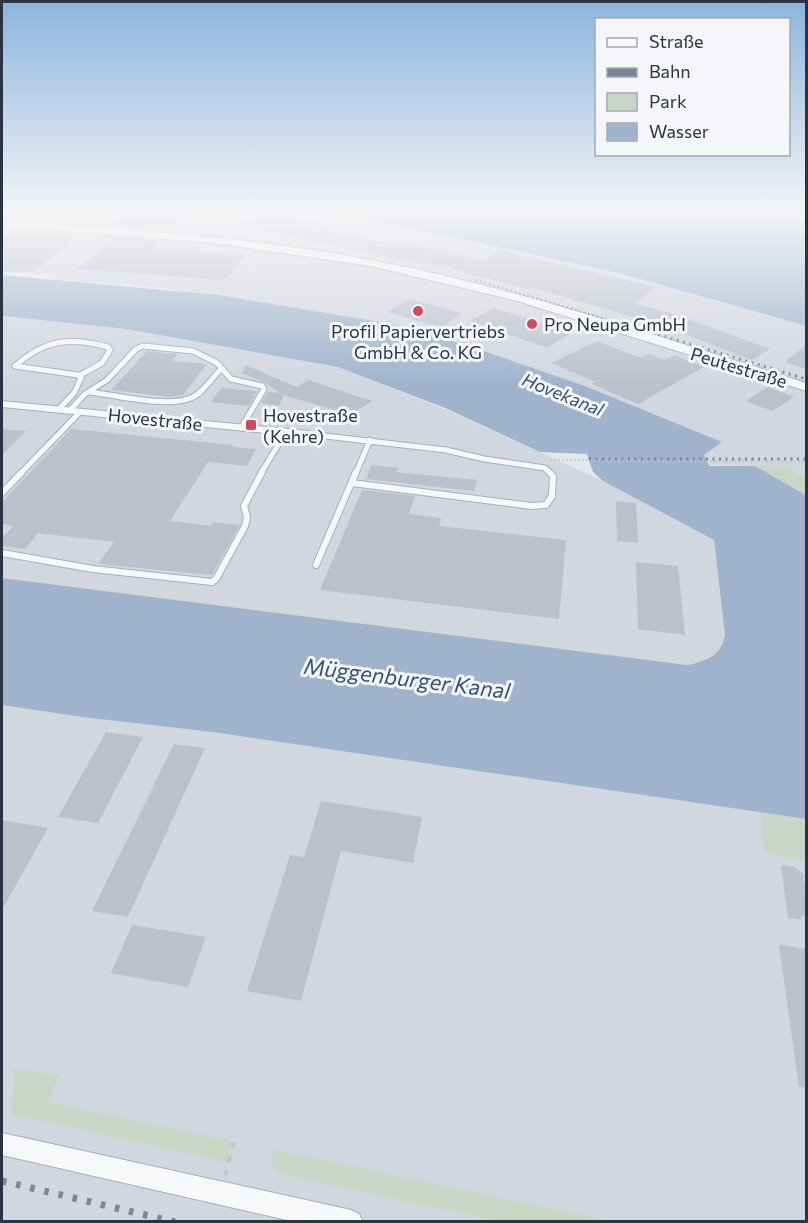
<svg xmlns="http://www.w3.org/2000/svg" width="808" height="1223" viewBox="0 0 808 1223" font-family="Commissioner,sans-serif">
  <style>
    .built { fill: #d2d6de }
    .green { fill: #c9d6c5 }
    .water { fill: #9fb4cc }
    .building { fill: #bbc0ca }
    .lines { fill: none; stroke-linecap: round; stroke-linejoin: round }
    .service-far2-casing { stroke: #a9aeb7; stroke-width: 5 }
    .service-far1-casing { stroke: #a9aeb7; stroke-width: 7 }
    .service-casing { stroke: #a9aeb7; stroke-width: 8 }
    .minor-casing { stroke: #a9aeb7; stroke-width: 2 }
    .tertiary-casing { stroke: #a9aeb7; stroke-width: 2 }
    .path-far1 { stroke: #c2c5cb; stroke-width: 1.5; stroke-dasharray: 2 2; stroke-linecap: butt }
    .path { stroke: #c2c5cb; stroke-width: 4; stroke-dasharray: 7 7; stroke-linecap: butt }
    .service-far2 { stroke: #f7f8fa; stroke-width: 4 }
    .service-far1 { stroke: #f7f8fa; stroke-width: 5 }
    .service { stroke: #f7f8fa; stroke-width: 6 }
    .minor { fill: #f7f8fa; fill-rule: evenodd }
    .tertiary { fill: #f7f8fa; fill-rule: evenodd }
    .rail-far2 { stroke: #7d8696; stroke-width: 2; stroke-dasharray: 1.5 3; stroke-linecap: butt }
    .rail-far1 { stroke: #7d8696; stroke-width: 3; stroke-dasharray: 2 4.5; stroke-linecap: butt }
    .rail { stroke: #7d8696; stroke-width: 7; stroke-dasharray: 4.5 10; stroke-linecap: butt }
    .poi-dot { fill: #d1495b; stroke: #f4f6f9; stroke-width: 2 }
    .labels { text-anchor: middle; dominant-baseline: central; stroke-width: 6; stroke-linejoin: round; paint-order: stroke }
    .far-poi-label { font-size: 18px; fill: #2b3445; stroke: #f4f6f9; text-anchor: start }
    .far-street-label { font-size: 18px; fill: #2b3445; stroke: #f4f6f9 }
    .far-water-label { font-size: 18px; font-style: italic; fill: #34527a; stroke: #f4f6f9 }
    .water-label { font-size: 22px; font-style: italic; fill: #34527a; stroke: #f4f6f9 }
  </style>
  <rect width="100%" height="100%" fill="#e4e7ec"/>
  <path class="built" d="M2 213H340L619 273 806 326V478L792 471V467L590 462 588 456 722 442 585 386 475 348 392 324 163 288 54 279 59 275 2 272Z
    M2 316 126 329 338 367 445 409 603 481 714 540 725 635 723 646 716 655 703 661 687 665 644 661 2 578Z
    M2 705 82 717 212 732 760 812 764 854 806 861V1221H2Z"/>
  <path class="green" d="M755 466 794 467 792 471 806 478V495Z
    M760 812 806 819V861L764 854Z
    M14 1069 59 1075 48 1102 232 1141 226 1162 12 1114Z
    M272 1149 610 1221H496L278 1173 273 1169Z"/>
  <path class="water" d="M340 213H806V326L619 273Z
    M2 275 218 295 392 324 475 348 585 386 722 442 704 455 709 466H755L806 495V819L212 732 82 717 2 705V578L687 665C707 661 721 656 725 635L714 540 603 481 593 472 587 454 540 452 445 408 338 367 126 329 2 316Z"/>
  <path class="building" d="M125 213 157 215 166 213 185 217 171 231 111 224Z
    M263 213 326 223 316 229 372 240 390 242 393 240 482 260 500 250 655 287 635 304 671 313 770 349 752 360 671 329 668 330 636 318 531 287 528 289 462 272 463 271 427 263 424 265 237 226Z
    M2 234 53 237 77 239 34 271 19 272 2 271Z
    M116 237 160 241 152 248 246 255 225 280 77 269Z
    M409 299 462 313 441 327 387 312Z
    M493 308 546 324 571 333 547 348 470 321Z
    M597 341 641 358 649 354 664 360 674 355 704 367 638 404 592 384 596 382 551 363Z
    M807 344V369L785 362Z
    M147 351 178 354 172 361 207 364 183 395 171 397 111 390Z
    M246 365 296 387 309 380 372 401 350 415 284 395 279 406 261 403 268 392 280 393 264 382 242 373Z
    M768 387 794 397 772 411 746 401Z
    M221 388 257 391 249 406 211 402Z
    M2 429 26 431 2 455Z
    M71 429 233 445 232 447 256 449 247 466 208 462 170 521 211 526 213 522 240 525 212 575 98 564 114 542 38 533 25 549 2 546V538L13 526 2 524V502Z
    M371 465 398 468 396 472 477 480 474 491 366 479Z
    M362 490 415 496 409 514 441 518 439 526 566 540 559 619 320 590Z
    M616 501 636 503 638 543 617 541Z
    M636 562 678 566 685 635 638 629Z
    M106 732 143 737 98 823 58 817Z
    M174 744 205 748 128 917 92 911Z
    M321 801 422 817 413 863 341 851 301 1001 247 991 290 855 304 857Z
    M2 820 48 828 2 910Z
    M781 865 794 867 805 875 803 880 806 885 804 890 807 892V917L801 916V920L788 918Z
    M132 925 206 937 188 987 111 973Z
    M779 945 807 949V1087H799Z"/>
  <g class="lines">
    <g class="service-far2-casing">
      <path id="service-far2" d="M2 216 9 217 2 221
        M14 220 88 222 108 213"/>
    </g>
    <g class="service-far1-casing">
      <path id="service-far1" d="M89 392C116 395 166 408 191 398 203 393 212 378 221 369
        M58 410 74 393 81 378 78 375 15 366C45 339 70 337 108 347L110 350 102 363 79 376
        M69 411 85 394 107 380 136 349 143 346 193 351 217 363 231 379 262 386 264 389 241 428
        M308 434 446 450 484 459 545 468 550 473
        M21 473 80 412
        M261 473 286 432
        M356 473 370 440"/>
    </g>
    <g class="service-casing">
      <path id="service" d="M352 483 532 506 546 505 552 496 553 476 549 472
        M2 493 22 472
        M2 553 93 569 212 582 216 579 245 526 247 517 244 506 262 472
        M316 565 356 472"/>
    </g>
    <g class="minor-casing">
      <path id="minor" d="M2 401 308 431 313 434 308 437 2 407Z
        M2 1133 351 1210 359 1214 363 1222H296L2 1155Z"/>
    </g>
    <g class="tertiary-casing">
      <path id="tertiary" d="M2 220C125 229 249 237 371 260 519 288 663 338 806 383V391L517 301 371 266 214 243 2 226Z"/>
    </g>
    <path class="path-far1" d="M348 243 357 245
      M550 460 806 462"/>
    <path class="path" d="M225 1176 234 1141"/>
    <use href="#service-far2" class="service-far2"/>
    <use href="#service-far1" class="service-far1"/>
    <use href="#service" class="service"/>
    <use href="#minor" class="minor"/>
    <use href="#tertiary" class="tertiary"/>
    <path class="rail-far2" d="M476 280 632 327"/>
    <path class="rail-far1" d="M627 325 806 379
      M589 459H806"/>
    <path class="rail" d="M2 1181 175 1222"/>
  </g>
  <linearGradient id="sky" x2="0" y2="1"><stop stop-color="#8bb4dd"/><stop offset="0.55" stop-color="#f3f4f6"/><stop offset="1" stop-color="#f3f4f6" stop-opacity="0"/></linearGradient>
  <rect width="808" height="384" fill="url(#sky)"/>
  <g class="poi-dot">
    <circle cx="418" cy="311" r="6"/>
    <circle cx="532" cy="324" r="6"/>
    <rect x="245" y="419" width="12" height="12" rx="3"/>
  </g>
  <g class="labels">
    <g class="far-poi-label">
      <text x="544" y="324">Pro Neupa GmbH</text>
      <text x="418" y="331" text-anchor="middle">Profil Papiervertriebs<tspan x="418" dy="21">GmbH &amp; Co. KG</tspan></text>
      <text x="263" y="415">Hovestraße<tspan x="263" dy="21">(Kehre)</tspan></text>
    </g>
    <g class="far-street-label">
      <text transform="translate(739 367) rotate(17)">Peutestraße</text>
      <text transform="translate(155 419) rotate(6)">Hovestraße</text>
    </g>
    <g class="far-water-label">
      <text transform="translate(563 394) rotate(22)">Hovekanal</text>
    </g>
    <g class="water-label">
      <text transform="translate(407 678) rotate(7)">Müggenburger Kanal</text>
    </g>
  </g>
  <rect width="808" height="1223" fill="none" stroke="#2b3445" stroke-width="6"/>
  <rect x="595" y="18" width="195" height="138" fill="#f4f6f9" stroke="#a4a8b1" stroke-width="1.5"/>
  <rect x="607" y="38" width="30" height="9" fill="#f7f8fa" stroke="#a4a8b1" stroke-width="1.5"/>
  <text x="649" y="48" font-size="18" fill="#2b3445">Straße</text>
  <rect x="607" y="68" width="30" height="9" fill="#7d8696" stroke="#a4a8b1" stroke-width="1.5"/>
  <text x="649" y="78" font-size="18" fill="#2b3445">Bahn</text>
  <rect x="607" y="93" width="30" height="18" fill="#c9d6c5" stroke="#a4a8b1" stroke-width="1.5"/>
  <text x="649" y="108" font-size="18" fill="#2b3445">Park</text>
  <rect x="607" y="123" width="30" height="18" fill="#9fb4cc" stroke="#a4a8b1" stroke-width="1.5"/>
  <text x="649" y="138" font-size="18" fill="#2b3445">Wasser</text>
</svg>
